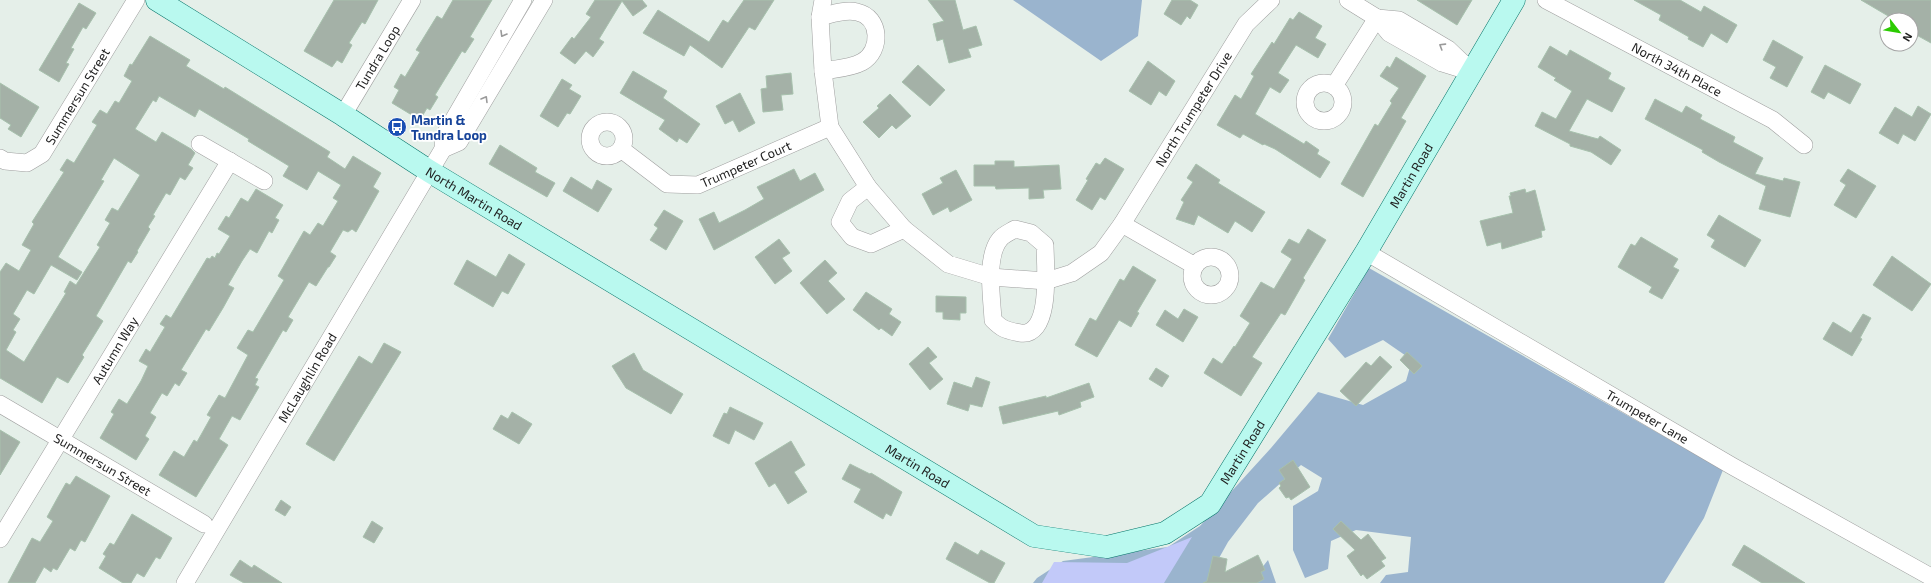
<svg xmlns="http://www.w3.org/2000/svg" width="1931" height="583" viewBox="0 0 1931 583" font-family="'Exo 2',sans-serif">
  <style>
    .forest { fill: #9ab4ce }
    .park { fill: #c2c9f9 }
    .building { fill: #a4b1a7; stroke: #a7c1ad; fill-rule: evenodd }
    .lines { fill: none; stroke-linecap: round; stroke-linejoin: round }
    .street-casing { stroke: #9f9f9f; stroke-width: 18 }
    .secondary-casing { stroke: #06756a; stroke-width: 23 }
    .street { stroke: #fff; stroke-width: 17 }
    .secondary { stroke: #b9f9ef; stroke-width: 22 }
    .oneway { stroke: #9a9a9a }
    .labels { text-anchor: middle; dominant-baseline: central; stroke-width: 3.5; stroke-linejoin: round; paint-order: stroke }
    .street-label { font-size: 13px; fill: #1e1e1e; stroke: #fff }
    .transit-label { font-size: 13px; font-weight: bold; fill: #164399; stroke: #fff; text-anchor: start }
  </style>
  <rect width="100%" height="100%" fill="#e5efe9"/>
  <path class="forest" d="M1013 0H1142L1138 36 1101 61Z
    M1369 268 1723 470 1704 518 1664 583H1380L1386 575 1408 572 1411 537 1356 530 1331 541 1328 569 1305 578 1293 550V506L1318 491 1322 478 1301 465 1258 503 1228 542 1209 576 1219 583H1033L1037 578 1063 561 1168 547 1200 526 1271 448 1318 392 1363 405 1406 381 1412 360 1383 340 1345 358 1328 339Z
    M1268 560 1276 583H1250Z"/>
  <path class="park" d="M1192 537 1164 583H1042L1054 562 1127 563Z"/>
  <path class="building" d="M334 0H378L365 24 362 22 349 43 352 45 342 63 337 60 332 67 304 51Z
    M453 0H492L470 37 474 39 465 53 462 51 435 95 438 97 430 110 427 108 420 120 392 103 399 90 394 87 401 74 405 77 420 52 416 50 437 16 442 19Z
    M595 0H642L647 6 633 16 622 1 599 39 604 42 593 57 586 51 575 64 560 53 572 37 574 39 591 17 586 14Z
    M744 0H774L755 30 749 27 722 68 690 45 684 56 643 33 658 10 709 42 723 20 728 23Z
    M928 0H955L963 30 976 26 982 45 968 49 971 57 949 63 943 39 937 41 933 24 944 21Z
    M1172 0H1190L1198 5 1190 19 1187 16 1181 25 1164 14Z
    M1417 0H1472L1457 25Z
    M1634 0H1680L1701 12 1704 6 1737 25 1727 43 1711 33 1703 47 1688 39 1689 37 1659 20 1661 15Z
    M1861 0H1931V43L1911 32V20H1895Z
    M79 3 96 13 86 29 83 27 71 48 74 49 66 63 69 64 59 82 39 70Z
    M1299 12 1322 26 1315 38 1326 44 1318 58 1296 45 1278 73 1289 80 1280 93 1270 87 1255 114 1304 144 1306 141 1319 150 1317 154 1330 162 1320 178 1275 149 1264 144 1263 145 1243 134 1240 138 1217 125 1235 95 1241 99 1254 76 1251 74 1272 42 1274 44 1290 18 1293 20Z
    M150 36 190 60 186 66 224 89 225 87 330 152 327 157 345 169 353 156 381 173 373 187 379 191 356 232 352 229 348 232 343 230 330 252 336 256 329 267H328L316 286 309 282 288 317 293 320 286 332 283 330 255 378 258 379 255 385 259 387 240 420 232 416 219 439 228 445 196 497 159 475 174 451 184 457 194 440 197 442 211 417 207 415 219 395 225 398 248 355 237 348 248 330 253 332 284 280 278 276 304 231 310 235 318 223 323 226 338 201 333 198 341 185 318 171 307 190 283 176 289 166 248 141 249 139 199 109 195 117 159 96 156 102 153 100 135 129 156 142 162 132 191 149 195 153 188 165 193 168 185 180 180 177 170 195 166 193 153 215 155 216 148 227 150 229 137 251 138 252 131 263 128 261 96 316 103 321 82 355 84 357 68 383 57 377 42 403 0 378V272L6 263 19 271 31 250 22 245 34 224 32 222 64 172 60 170 67 159 74 163 97 125 92 122 100 110 107 114 115 101 119 103 132 81 124 76 130 64 132 65ZM114 158 140 175 118 211 112 208 105 220 110 223 97 245 100 247 76 285 70 281 64 292 66 293 24 362 6 350 16 332 13 330 20 319 13 314 27 290 34 294 51 265 77 280 82 272 58 257 104 181 101 180Z
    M1773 40 1803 57 1787 87 1770 78 1776 67 1763 60Z
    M1550 46 1567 56 1570 50 1611 73 1608 79 1625 88 1612 112 1587 99 1569 131 1598 139 1600 136 1621 150 1611 165 1591 152 1570 146V144L1535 126 1542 112 1556 119 1572 91 1554 80 1556 78 1538 67Z
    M1396 57 1426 76 1401 118 1406 121 1363 197 1341 184 1375 124 1378 126 1392 103 1390 101 1399 88 1380 76 1387 66 1390 68Z
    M1148 61 1175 81 1166 96 1159 91 1151 105 1129 91Z
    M918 65 945 90 930 106 902 82Z
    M1825 65 1861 84 1850 104 1828 92 1824 99 1811 92Z
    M633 71 667 91 663 98 700 124 687 143 679 138 677 142 659 129 665 120 620 93Z
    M791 73 793 94 781 95 783 110 763 112 761 89 767 88 766 76Z
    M562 79 572 85 569 89 581 96 570 114 567 113 558 127 540 116Z
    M0 83 39 107 21 137 8 129 11 125 0 118Z
    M740 93 755 123 739 132 733 120 725 124 716 106Z
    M890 94 911 116 896 129 892 125 879 138 863 122 879 108 877 106Z
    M1655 99 1682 113 1686 106 1702 115 1700 119 1735 137 1733 142 1763 158 1755 174 1783 181 1784 178 1800 182 1790 217 1759 209 1766 186 1719 162 1702 152 1703 150 1645 119Z
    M1918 106 1931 114 1915 141 1903 134 1898 144 1879 133 1895 107 1912 117Z
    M500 145 537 168 535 172 555 183 547 197 489 164Z
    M1105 158 1124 169 1105 200 1100 197 1092 210 1076 200 1088 180 1086 179 1096 163 1100 165Z
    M995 161H1014V167L1059 165 1061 189 1043 190 1044 198 1029 199V188L996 189 995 186H974V165H995Z
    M1196 164 1220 180 1218 183 1265 212 1252 232 1235 221 1228 233 1198 215 1194 225 1176 219 1184 202 1181 200 1193 182 1187 178Z
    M794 169 800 181 815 173 824 190 714 250 699 219 714 212 719 223 745 210 764 199 757 187Z
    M1848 169 1876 186 1856 218 1834 205 1846 185 1840 181Z
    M956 170 972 200 950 212 948 207 933 215 922 194 943 183 940 178Z
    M571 177 592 190 597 180 612 189 598 212 563 191Z
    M256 189 283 205 275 218 279 220 272 233 269 231 257 253 250 249 242 261 228 285 234 288 223 308 209 331 206 329 181 370 187 373 179 386 175 383 167 396 162 393 150 413 156 417 145 436 149 439 136 460 100 438 114 414 111 412 119 399 127 404 141 381 148 366 139 361 146 349 150 352 165 327 160 324 166 315 171 318 207 258 210 259 212 256 215 258 217 253 219 254 230 236 218 229 226 216 229 218 241 198 248 202Z
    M1525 189 1526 193 1535 190 1545 230 1541 231 1542 237 1502 249 1501 242 1487 246 1480 221 1513 213 1509 196H1511L1510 193Z
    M664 210 683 221 666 250 650 240 658 228 654 225Z
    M1719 215 1761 240 1745 267 1711 247 1715 240 1707 235Z
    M1308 229 1326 240 1303 278 1305 280 1285 315 1281 313 1252 357 1262 363 1241 396 1204 373 1213 358 1222 364 1234 346 1235 347 1250 323 1240 316 1261 282 1274 289 1292 259 1281 252 1289 239 1299 244Z
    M1641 237 1678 259 1673 267 1679 270 1662 299 1649 292 1652 287 1618 267 1631 244 1635 246Z
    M779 239 790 253 782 258 792 271 775 284 755 257Z
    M509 254 525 264 508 294 502 291 493 307 454 284 467 260 496 277Z
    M1892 256 1931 284 1912 311 1873 285Z
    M825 260 837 273 828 281 845 299 827 314 800 283Z
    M1133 266 1156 280 1137 312 1139 313 1131 327 1119 320 1097 357 1075 345 1090 318 1096 321 1120 279 1124 281Z
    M866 292 892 309 889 314 901 322 892 336 881 328 879 330 853 310Z
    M936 296 966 297V313H960V320L943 319V312H936Z
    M1184 309 1198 317 1183 342 1156 325 1165 310 1178 319Z
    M1863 314 1871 318 1860 338 1862 339 1852 356 1823 339 1833 322 1851 333Z
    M384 343 401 352 334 461 306 444 359 356 372 364Z
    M928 347 937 357 929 363 943 379 930 390 909 364Z
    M1407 352 1422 366 1414 374 1400 360Z
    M634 353 643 370 683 394 671 414 626 388 612 366Z
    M1380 356 1392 367 1356 406 1340 391 1366 362 1371 366Z
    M1156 368 1169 376 1162 387 1149 379Z
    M976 377 990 382 982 407 970 404 968 411 947 404 954 382 972 388Z
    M1089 383 1094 397 1080 402 1081 407 1059 415 1058 411 1003 424 999 407 1046 396V398Z
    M730 407 763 423 754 440 735 430 729 444 713 436 724 413 727 414Z
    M512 412 532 424 519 444 493 429 501 415 508 419Z
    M0 430 20 442 0 475Z
    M791 441 805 465 794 472 807 492 788 504 775 483 769 487 755 463Z
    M1293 460 1310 487 1291 500 1289 497 1286 498 1279 488 1281 486 1279 483 1285 479 1279 470Z
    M850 464 870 474 871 473 902 492 891 516 886 513 883 519 854 502 861 489 842 479Z
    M76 476 110 496 85 542 81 540 75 551 70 548 57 570 53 568 51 572 44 567 35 583H8L32 538 40 542 53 521 47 517 58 497 66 483 70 485Z
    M281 500 291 507 285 516 275 510Z
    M132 514 172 538 160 559 156 557 144 577 137 573 131 583H123L99 568 106 556 103 554 110 543 114 545Z
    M372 521 383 528 374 543 363 537Z
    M1341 521 1361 540 1368 534 1386 558 1381 561 1385 566 1367 579 1363 574 1361 576 1347 556 1355 550 1333 529Z
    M955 542 978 555 981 550 1005 563 994 583H990L946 559Z
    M1744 545 1759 554 1805 583H1762L1741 570 1732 565Z
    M1258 555 1265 570 1261 572 1264 579 1257 583H1203L1207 581 1213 556 1227 559 1225 572Z
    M240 560 252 568 254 565 282 583H244L230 575Z"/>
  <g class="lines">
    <g class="street-casing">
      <g id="street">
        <path id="s1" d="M823 0 820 17 823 71 830 127 868 187 904 229 948 264 991 277 1046 281 1072 273 1101 253 1122 224 1246 24 1271 0"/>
        <path d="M1348 0 1377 18 1389 33 1442 63 1471 72"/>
        <path id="s2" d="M1546 0 1773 120 1804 145"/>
        <path d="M820 17C832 14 845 9 857 12 881 17 882 51 862 62 851 68 835 69 823 71"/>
        <path d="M1377 18 1399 20 1448 49 1470 70"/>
        <circle cx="1324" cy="102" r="19"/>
        <path d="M1334 86 1377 18"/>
        <path id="s3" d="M343 115 412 0"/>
        <circle cx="607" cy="139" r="17"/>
        <path d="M200 144 264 181"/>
        <path d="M443 149 459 142 544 0"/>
        <path id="s4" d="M621 149 667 184 698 185 830 127"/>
        <path id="s5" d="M0 158 5 161 27 163 42 154 136 0"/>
        <path d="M868 187 850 201 840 222 852 237 871 244 904 229"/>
        <path d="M1122 224 1195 266"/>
        <path d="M1015 229 1031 233 1045 245C1045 263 1053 338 1020 333 1006 330 1003 330 993 320 992 298 985 257 1000 239 1003 235 1010 232 1015 229Z"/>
        <path id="s6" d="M1366 252 1732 466 1931 577"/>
        <circle cx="1211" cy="276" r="19"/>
        <path id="s7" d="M0 404 204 524"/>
        <path id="s8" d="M0 539 230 161"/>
        <path id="s9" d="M185 583 443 149 444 136 523 0"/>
      </g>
    </g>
    <g class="secondary-casing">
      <g id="secondary">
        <path id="s10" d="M157 0 343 115 429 171 1034 536 1107 547 1165 533 1210 504 1366 252 1514 0"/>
      </g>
    </g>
    <use href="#street" class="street"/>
    <use href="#secondary" class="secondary"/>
  </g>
  <defs><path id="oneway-chevron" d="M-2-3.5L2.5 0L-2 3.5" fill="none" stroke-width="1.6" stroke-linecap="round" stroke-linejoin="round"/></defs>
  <g class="oneway">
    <use href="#oneway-chevron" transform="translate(503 34) rotate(120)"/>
    <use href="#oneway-chevron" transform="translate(1442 46) rotate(-148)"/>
    <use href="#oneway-chevron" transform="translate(485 99) rotate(-59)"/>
  </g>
  <defs>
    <g id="bus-disc" transform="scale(1)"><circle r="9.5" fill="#1a4fb4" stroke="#fff"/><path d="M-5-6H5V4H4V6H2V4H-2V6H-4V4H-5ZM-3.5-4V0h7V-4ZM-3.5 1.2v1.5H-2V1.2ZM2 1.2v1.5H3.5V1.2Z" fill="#fff"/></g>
  </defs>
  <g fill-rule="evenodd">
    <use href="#bus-disc" x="397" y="127"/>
  </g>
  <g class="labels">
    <g class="street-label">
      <text stroke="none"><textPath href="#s3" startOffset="67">Tundra Loop</textPath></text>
      <text stroke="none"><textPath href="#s2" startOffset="148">North 34th Place</textPath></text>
      <text stroke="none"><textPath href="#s5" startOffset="113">Summersun Street</textPath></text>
      <text stroke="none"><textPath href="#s1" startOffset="644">North Trumpeter Drive</textPath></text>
      <text stroke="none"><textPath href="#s4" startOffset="141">Trumpeter Court</textPath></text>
      <text stroke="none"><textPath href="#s10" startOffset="1600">Martin Road</textPath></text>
      <text stroke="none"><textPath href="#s10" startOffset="374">North Martin Road</textPath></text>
      <text stroke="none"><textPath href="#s8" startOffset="221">Autumn Way</textPath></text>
      <text stroke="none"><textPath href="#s9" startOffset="239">McLaughlin Road</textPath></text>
      <text stroke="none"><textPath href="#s6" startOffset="326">Trumpeter Lane</textPath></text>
      <text stroke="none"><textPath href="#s10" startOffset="1276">Martin Road</textPath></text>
      <text stroke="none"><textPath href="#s7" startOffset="119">Summersun Street</textPath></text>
      <text stroke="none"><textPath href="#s10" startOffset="892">Martin Road</textPath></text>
    </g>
    <g class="transit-label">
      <text x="411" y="120">Martin &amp;<tspan x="411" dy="15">Tundra Loop</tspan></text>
    </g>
  </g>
  <g transform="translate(1899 32) rotate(121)"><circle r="19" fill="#ffffff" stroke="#a5a5a5"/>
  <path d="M0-3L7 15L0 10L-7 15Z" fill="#2ccb02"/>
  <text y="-6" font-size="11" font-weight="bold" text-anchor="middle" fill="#1e1e1e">N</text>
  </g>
</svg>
